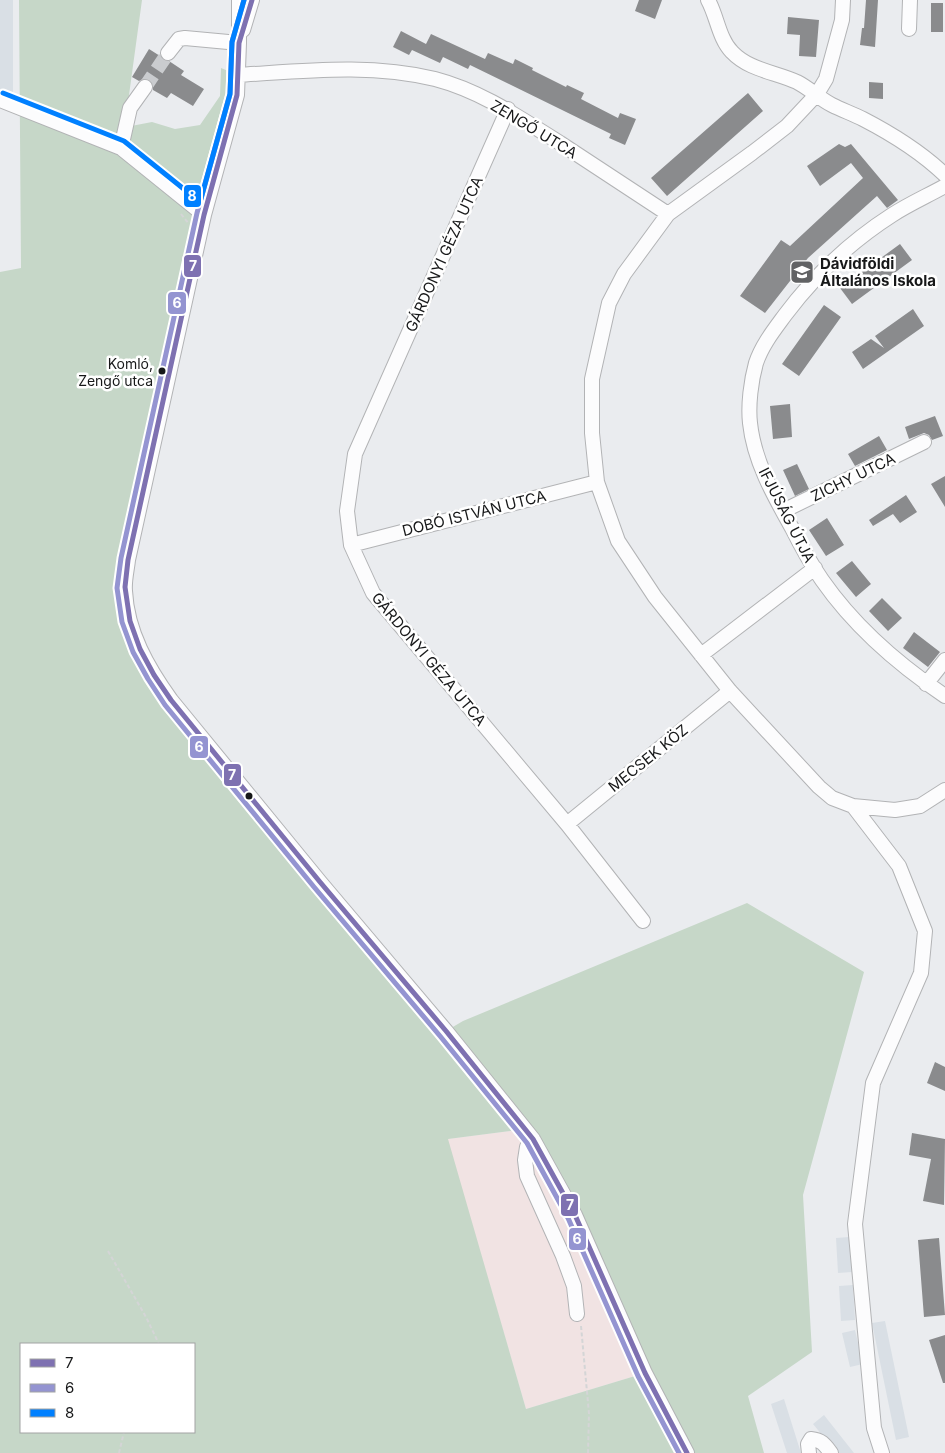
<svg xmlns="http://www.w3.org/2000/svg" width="945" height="1453" viewBox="0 0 945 1453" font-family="Inter,sans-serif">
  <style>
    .commercial { fill: #f1e3e3 }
    .built { fill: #d9dfe5 }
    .green { fill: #c6d7c8; fill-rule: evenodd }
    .building { fill: #8a8b8d }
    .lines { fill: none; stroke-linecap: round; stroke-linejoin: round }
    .minor-tunnel { stroke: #cacccf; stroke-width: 14; stroke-dasharray: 14 7; stroke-linecap: butt }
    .minor-casing { stroke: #b2b3b5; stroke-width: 16 }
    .path { stroke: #d4d5d6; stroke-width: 2; stroke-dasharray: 4 2.5; stroke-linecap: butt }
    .minor { stroke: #fcfcfd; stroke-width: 14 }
    .bus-1-casing { stroke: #fff; stroke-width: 9 }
    .bus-2-casing { stroke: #fff; stroke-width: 9 }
    .bus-3-casing { stroke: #fff; stroke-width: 9 }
    .bus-1 { stroke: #7e71b1; stroke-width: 5 }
    .bus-2 { stroke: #9494d1; stroke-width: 5 }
    .bus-3 { stroke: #0080ff; stroke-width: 5 }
    .bus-dot { fill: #171819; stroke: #fff; stroke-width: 2 }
    .labels { text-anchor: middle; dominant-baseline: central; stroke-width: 5; stroke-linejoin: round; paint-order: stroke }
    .bus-label { font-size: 14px; fill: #171819; stroke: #fff; text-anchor: end }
    .street-label { font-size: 15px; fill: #171819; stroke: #fff }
    .poi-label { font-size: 15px; font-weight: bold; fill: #171819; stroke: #fff; text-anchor: start }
    .line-badge { stroke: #fff; stroke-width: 2 }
    .badge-label { font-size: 14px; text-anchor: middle; font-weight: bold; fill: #fff }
  </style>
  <rect width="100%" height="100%" fill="#eaecef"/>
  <path class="commercial" d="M526 1129 645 1373 526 1409 447 1139Z"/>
  <path class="built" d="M0 0H13V104L0 100Z
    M849 1237 852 1272 838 1273 836 1238Z
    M853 1285 855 1320 841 1321 839 1286Z
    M885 1321 909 1437 896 1440 872 1323Z
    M855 1330 863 1364 850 1367 842 1333Z
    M784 1399 801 1453H787L771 1404Z
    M824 1415 854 1453H837L813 1424Z"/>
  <path class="green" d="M19 0H142L123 139 126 127 152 122 175 129 200 125 220 96 221 68 238 75 125 591 150 670 446 1031 463 1021 747 903 864 972 803 1195 812 1352 748 1396 764 1453H0V272L21 268ZM526 1129 645 1373 526 1409 448 1139ZM21 1344H194V1432H21Z"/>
  <path class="building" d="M639 0H662L655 19 635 11Z
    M866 0H878L875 47 860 45 862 28H864Z
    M931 3H943V32H931Z
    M788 17 819 20 816 57 799 56 800 35 787 34Z
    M401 31 426 44 431 34 485 59 488 53 513 64 515 59 533 68 532 70 566 87 567 85 584 93 581 99 618 118 620 113 636 119 625 145 609 138 611 134 470 65 468 69 443 57 440 63 412 50 409 55 393 47Z
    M149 49 160 56 163 60 169 61 184 71 181 75 204 89 193 106 171 93 167 98 153 90V84L150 80 145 78 139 81 132 77Z
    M869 82 883 83V99L869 98Z
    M748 93 763 111 667 196 651 178Z
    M839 144 845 147 851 144 898 200 887 208 877 196 808 258 765 313 740 296 781 240 790 246 863 178 851 163 820 186 807 166Z
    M900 244 912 260 852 304 840 288Z
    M824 305 841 317 799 376 782 364Z
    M913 309 924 326 863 369 852 352 871 339 884 348 875 336Z
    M790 404 792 437 773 439 770 406Z
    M935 416 943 436 932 440 929 435 924 433 909 439 905 427Z
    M879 436 887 450 855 466 848 454Z
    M797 464 809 489 795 496 783 470Z
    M945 476V507L931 484Z
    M906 495 917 512 900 523 893 514 873 526 869 520Z
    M827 518 844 545 826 556 809 530Z
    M852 561 871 584 856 597 836 573Z
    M882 598 902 618 888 631 869 611Z
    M914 632 940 652 928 667 903 648Z
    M935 1062 945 1067V1091L927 1083Z
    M912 1133 945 1139 944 1205 923 1201 931 1159 909 1155Z
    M939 1238 945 1315 924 1317 918 1240Z
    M945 1335V1383H943L929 1340Z"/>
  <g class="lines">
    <path class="minor-tunnel" d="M145 87 168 53"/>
    <g class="minor-casing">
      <path id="minor" d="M239 0V43L237 95 204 215 128 560C127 570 124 581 125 591 127 632 148 668 171 700L320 882 446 1031 533 1139 575 1215 645 1373 687 1453
        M708 0C717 16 719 39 732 52 749 70 775 72 797 82 809 88 820 99 832 105 842 110 853 114 863 119 892 134 921 152 945 175
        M843 0 842 20 826 79 817 94 787 126 752 153 668 214 624 274 609 303 592 379V433L597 482 618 541 655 597 730 691 819 787 832 798 853 806 895 810 920 806 945 790
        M909 29 910 0
        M243 30 252 0
        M168 53 179 39 185 38 239 43
        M238 75C304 71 370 63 435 79 481 91 520 118 560 143 596 167 632 190 668 214
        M0 100 121 148 204 215
        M508 109 355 454 347 511 351 545 373 593 567 824 643 921
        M121 148 130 108 145 87
        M945 186C927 196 909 204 892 215 850 242 815 275 785 315 774 330 762 345 756 363 751 381 748 405 750 423 754 461 774 496 792 528 801 546 811 564 822 580 854 626 899 665 945 696
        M783 511 924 442
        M351 545 597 482
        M701 655 815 568
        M926 684 945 660
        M853 806 899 866 925 931 921 973 873 1083 855 1224 874 1428 882 1453
        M567 824 730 691
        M533 1139 527 1147 525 1160 527 1176 563 1256 574 1286 577 1314
        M809 1453 808 1444 811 1439C822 1440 825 1445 831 1453"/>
    </g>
    <path class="path" d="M181 214 189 224
      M108 1251 146 1317 159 1344
      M581 1326 589 1414 588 1453
      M119 1453 124 1432"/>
    <use href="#minor" class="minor"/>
    <g class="bus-1-casing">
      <path id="bus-1" d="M252 0 239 43 237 95 204 215 128 560 125 587 130 621 140 649 154 675 171 700 320 882 446 1031 533 1139 575 1215 645 1373 687 1453"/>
    </g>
    <g class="bus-2-casing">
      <path id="bus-2" d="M244 0 232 42 230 94 197 213 121 558 117 588 122 622 133 652 148 679 165 705 314 887 440 1036 527 1143 568 1218 638 1376 679 1453"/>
    </g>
    <g class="bus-3-casing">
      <path id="bus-3" d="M3 93 124 141 200 202 230 94 232 42 244 0"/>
    </g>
    <use href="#bus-1" class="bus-1"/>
    <use href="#bus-2" class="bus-2"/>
    <use href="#bus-3" class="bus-3"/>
  </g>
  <defs>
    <g id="school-square" transform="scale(1.25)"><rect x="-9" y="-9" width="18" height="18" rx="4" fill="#616264" stroke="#fff"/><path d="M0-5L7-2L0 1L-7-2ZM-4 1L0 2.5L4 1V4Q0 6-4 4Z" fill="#fff"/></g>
  </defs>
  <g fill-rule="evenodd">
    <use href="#school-square" x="802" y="272"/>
  </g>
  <g class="bus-dot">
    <circle cx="162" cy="371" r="4.5"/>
    <circle cx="249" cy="796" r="4.5"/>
  </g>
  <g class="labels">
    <g class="bus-label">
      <text x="153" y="363">Komló,<tspan x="153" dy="17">Zengő utca</tspan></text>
    </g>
    <g class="street-label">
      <text transform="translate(534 129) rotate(31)">ZENGŐ UTCA</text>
      <text transform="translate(444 254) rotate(-66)">GÁRDONYI GÉZA UTCA</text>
      <text transform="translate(853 477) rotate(-26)">ZICHY UTCA</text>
      <text transform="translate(474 513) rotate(-14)">DOBÓ ISTVÁN UTCA</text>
      <text transform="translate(787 515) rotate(63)">IFJÚSÁG ÚTJA</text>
      <text transform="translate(429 659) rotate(50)">GÁRDONYI GÉZA UTCA</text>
      <text transform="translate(648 758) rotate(-39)">MECSEK KÖZ</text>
    </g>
    <g class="poi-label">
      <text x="820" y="263">Dávidföldi<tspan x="820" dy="17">Általános Iskola</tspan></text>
    </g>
  </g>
  <g class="line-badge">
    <rect x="183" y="184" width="19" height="24" rx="5" fill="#0080ff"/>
    <rect x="183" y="254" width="19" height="24" rx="5" fill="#7e71b1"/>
    <rect x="167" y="291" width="20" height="24" rx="5" fill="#9494d1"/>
    <rect x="189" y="735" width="20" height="24" rx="5" fill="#9494d1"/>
    <rect x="223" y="763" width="19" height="24" rx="5" fill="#7e71b1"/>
    <rect x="560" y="1193" width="19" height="24" rx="5" fill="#7e71b1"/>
    <rect x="568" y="1227" width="19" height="24" rx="5" fill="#9494d1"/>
  </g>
  <g class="badge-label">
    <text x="192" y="201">8</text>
    <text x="193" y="271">7</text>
    <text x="177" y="308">6</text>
    <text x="199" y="752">6</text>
    <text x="232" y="780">7</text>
    <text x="570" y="1210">7</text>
    <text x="577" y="1244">6</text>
  </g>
  <rect x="20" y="1343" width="175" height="90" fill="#ffffff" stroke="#a2a3a3"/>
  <rect x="30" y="1359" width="25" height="8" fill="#7e71b1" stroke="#a2a3a3"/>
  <text x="65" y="1368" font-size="15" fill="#171819">7</text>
  <rect x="30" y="1384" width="25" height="8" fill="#9494d1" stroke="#a2a3a3"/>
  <text x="65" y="1393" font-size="15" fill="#171819">6</text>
  <rect x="30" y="1409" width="25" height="8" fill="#0080ff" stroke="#a2a3a3"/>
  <text x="65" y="1418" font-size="15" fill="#171819">8</text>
</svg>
